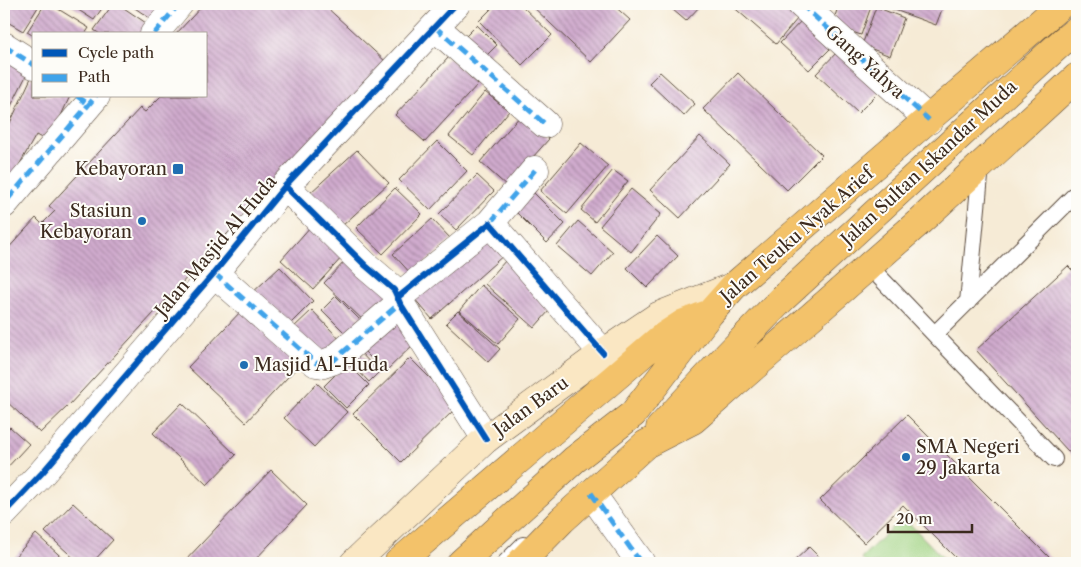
<svg xmlns="http://www.w3.org/2000/svg" width="1081" height="567" viewBox="0 0 1081 567" font-family="'Libre Caslon Text',serif">
  <style>
    .garden { fill: #a0d383; stroke: #6e7e50 }
    .building { fill: url(#building-back-hatch) }
    .lines { fill: none; stroke-linecap: round; stroke-linejoin: round }
    .lane-casing { stroke: #57473a; stroke-width: 18 }
    .street-casing { stroke: #57473a; stroke-width: 29 }
    .secondary-casing { stroke: #57473a; stroke-width: 29 }
    .highway-casing { stroke: #57473a; stroke-width: 29 }
    .lane { stroke: #fff; stroke-width: 16 }
    .street { stroke: #fff; stroke-width: 28 }
    .secondary { stroke: #fae7c3; stroke-width: 28 }
    .highway { stroke: #f3c26a; stroke-width: 28 }
    .quiet { stroke: #3fa3ea; stroke-width: 5; stroke-dasharray: 10 5; stroke-linecap: butt }
    .cycleway-casing { stroke: #fdfcf7; stroke-width: 9 }
    .cycleway { stroke: #0057b8; stroke-width: 6 }
    .poi-dot { fill: #1f6fb2; stroke: #fdfcf7; stroke-width: 2 }
    .labels { text-anchor: middle; dominant-baseline: central; stroke-width: 4; stroke-linejoin: round; paint-order: stroke }
    .street-label { font-size: 18px; fill: #3b2a1e; stroke: #fdfcf7 }
    .poi-label { font-size: 18px; fill: #3b2a1e; stroke: #fdfcf7; text-anchor: end }
  </style>
  <defs>
    <pattern id="building-back-hatch" width="6" height="6" patternUnits="userSpaceOnUse" patternTransform="scale(1.25)"><rect width="6" height="6" fill="#d0abce"/><path d="M-1 5l2 2M0 0l6 6M5-1l2 2" fill="none" stroke="#aa8ba7"/></pattern>
  </defs>
  <rect width="100%" height="100%" fill="#fdfcf7"/>
  <filter id="ink" filterUnits="userSpaceOnUse"><feTurbulence type="fractalNoise" baseFrequency=".02" numOctaves="2"/><feDisplacementMap in="SourceGraphic" scale="10" xChannelSelector="R" yChannelSelector="G"/><feConvolveMatrix kernelMatrix="1 2 1 2 8 2 1 2 1" color-interpolation-filters="sRGB"/></filter>
  <filter id="wash" filterUnits="userSpaceOnUse"><feTurbulence type="fractalNoise" baseFrequency=".0096" numOctaves="4" result="noise"/><feDisplacementMap in="SourceGraphic" scale="20" xChannelSelector="R" yChannelSelector="G"/><feGaussianBlur stdDeviation="1.12" result="paint"/><feColorMatrix in="noise" values="0 0 0 0 0 0 0 0 0 0 0 0 0 0 0 0 0 1.4 0 .05"/><feComposite in="paint" operator="in"/></filter>
  <g filter="url(#wash)">
    <rect width="100%" height="100%" fill="#f6ebd6"/>
    <path class="garden" d="M903 517 948 563H866L861 558Z"/>
    <g id="blocks">
      <path class="building" d="M7 4H40L23 31 4 20V10Z
        M45 4H50L89 28 85 34H34V36L27 32Z
        M69 4H105L94 20Z
        M113 4H118L149 25 143 34H100L94 30Z
        M129 4H161L151 19Z
        M204 4H323L386 62 69 405 40 433 4 399V253L36 218 42 224 55 211 49 206 140 108 145 112 161 96H206V34H176Z
        M496 4H520L552 35 522 65 479 21Z
        M530 4H612L630 20 591 62Z
        M666 4H702L686 21Z
        M730 4H782L798 18 776 44Z
        M839 4H872L861 35 832 25Z
        M878 4H944L936 25Z
        M876 7 904 18 890 56 862 45Z
        M803 19 832 47 809 70 780 43Z
        M477 25 497 45 483 59 463 39Z
        M839 50 881 90 858 113 816 74Z
        M4 55 30 68 9 110 4 107Z
        M449 57 478 84 425 142 395 115Z
        M660 72 695 104 684 116 649 83Z
        M738 73 822 155 787 190 703 109Z
        M31 78 34 79V96H70L49 142 36 135 4 192V120L10 123Z
        M485 92 509 111 473 155 449 136Z
        M521 115 549 139 507 186 480 162Z
        M700 136 730 164 680 218 650 190Z
        M437 141 467 171 430 210 399 180Z
        M581 143 608 166 567 214 540 191Z
        M357 150 389 183 342 226 310 193Z
        M613 170 628 181 595 222 581 210Z
        M477 175 494 191 456 230 439 214Z
        M395 188 422 214 383 254 356 228Z
        M529 188 565 224 547 243 510 206Z
        M631 189 661 214 631 252 600 226Z
        M432 219 451 239 412 275 393 254Z
        M578 221 613 252 592 276 557 246Z
        M311 226 344 255 313 289 281 260Z
        M485 232 505 254 432 319 413 297Z
        M657 236 678 256 647 288 627 268Z
        M351 255 393 295 366 323 324 283Z
        M506 260 556 303 534 328 485 284Z
        M1068 266 1077 275V461L976 350Z
        M280 267 313 301 285 329 251 294Z
        M481 285 520 319 498 344 459 311Z
        M336 296 367 327 353 341 322 310Z
        M243 309 301 363 246 422 188 367Z
        M312 310 344 344 323 363 292 329Z
        M458 311 500 349 488 362 446 323Z
        M397 318 418 340 385 372 364 351Z
        M358 350 379 372 369 382 348 360Z
        M410 358 458 406 401 462 353 414Z
        M347 363 369 385 346 408 324 386Z
        M317 383 347 412 314 447 284 418Z
        M182 403 236 455 207 485 153 433Z
        M907 415 1055 563H961L903 505 864 543 820 500Z
        M10 427 29 444 4 471V433Z
        M271 470 307 505 252 563H183Z
        M73 503 113 540 92 563H79L45 532Z
        M36 534 68 563H9Z
        M809 547 825 563H792Z"/>
    </g>
  </g>
  <g filter="url(#ink)">
    <use href="#blocks" fill-opacity="0" stroke="#57473a" stroke-width="1"/>
    <g class="lines">
      <g class="lane-casing">
        <path id="lane" d="M869 266 1054 459
          M968 302 981 166
          M935 334 1077 193
          M505 563 523 545"/>
      </g>
      <g class="street-casing">
        <path id="street" d="M801 4 929 120
          M435 27 545 124
          M154 34 179 4
          M4 46 34 65
          M285 186 366 266 394 290 400 303 486 439
          M4 204 96 96
          M490 223 535 170
          M214 273 316 363 323 364 334 360 400 303
          M397 298 490 223 603 353
          M591 493 641 563
          M4 513 42 473 214 273 285 186 456 4"/>
      </g>
      <g class="secondary-casing">
        <path id="secondary" d="M354 563 486 439 603 353 658 316 734 286"/>
      </g>
      <g class="highway-casing">
        <path id="highway" d="M660 428 717 366 783 298 997 101 1062 42 1077 30
          M398 563 661 338 684 323 705 315
          M461 563 574 460 633 414 710 313 734 286 1062 4
          M520 563 562 520 646 444 693 420 918 223 1077 77"/>
      </g>
      <use href="#lane" class="lane"/>
      <use href="#street" class="street"/>
      <use href="#secondary" class="secondary"/>
      <use href="#highway" class="highway"/>
      <path class="quiet" d="M801 4 929 120
        M435 27 545 124
        M154 34 179 4
        M4 46 34 65
        M77 96 88 104
        M8 199 96 96
        M490 223 535 170
        M214 273 316 363 323 364 334 360 400 303
        M591 493 641 563"/>
      <g class="cycleway-casing">
        <path id="cycleway" d="M285 186 366 266 394 290 400 303 486 439
          M397 298 490 223 603 353
          M4 513 42 473 214 273 285 186 456 4"/>
      </g>
      <use href="#cycleway" class="cycleway"/>
    </g>
  </g>
  <g class="poi-dot">
    <rect x="172" y="163" width="12" height="12" rx="2.5"/>
    <circle cx="142" cy="221" r="5"/>
    <circle cx="244" cy="365" r="5"/>
    <circle cx="906" cy="457" r="5"/>
  </g>
  <g class="labels">
    <g class="street-label">
      <text transform="translate(865 62) rotate(42)">Gang Yahya</text>
      <text transform="translate(929 163) rotate(-43)">Jalan Sultan Iskandar Muda</text>
      <text transform="translate(797 235) rotate(-41)">Jalan Teuku Nyak Arief</text>
      <text transform="translate(216 246) rotate(-50)">Jalan Masjid Al Huda</text>
      <text transform="translate(531 406) rotate(-36)">Jalan Baru</text>
    </g>
    <g class="poi-label">
      <text x="167" y="169">Kebayoran</text>
      <text x="132" y="211">Stasiun<tspan x="132" dy="21">Kebayoran</tspan></text>
      <text x="254" y="365" text-anchor="start">Masjid Al-Huda</text>
      <text x="916" y="447" text-anchor="start">SMA Negeri<tspan x="916" dy="21">29 Jakarta</tspan></text>
    </g>
  </g>
  <rect width="1081" height="567" fill="none" stroke="#fdfcf7" stroke-width="20"/>
  <rect x="32" y="32" width="175" height="65" fill="#fdfcf7" stroke="#afa8a0"/>
  <rect x="42" y="49" width="25" height="8" fill="#0057b8" stroke="#afa8a0"/>
  <text x="78" y="58" font-size="15" fill="#3b2a1e">Cycle path</text>
  <rect x="42" y="74" width="25" height="8" fill="#3fa3ea" stroke="#afa8a0"/>
  <text x="78" y="82" font-size="15" fill="#3b2a1e">Path</text>
  <path d="M888 524v8h84v-8" fill="none" stroke="#3b2a1e" stroke-width="2.5"/>
  <text x="896" y="524" font-size="15" fill="#3b2a1e" stroke="#fdfcf7" stroke-width="4" paint-order="stroke">20 m</text>
</svg>
